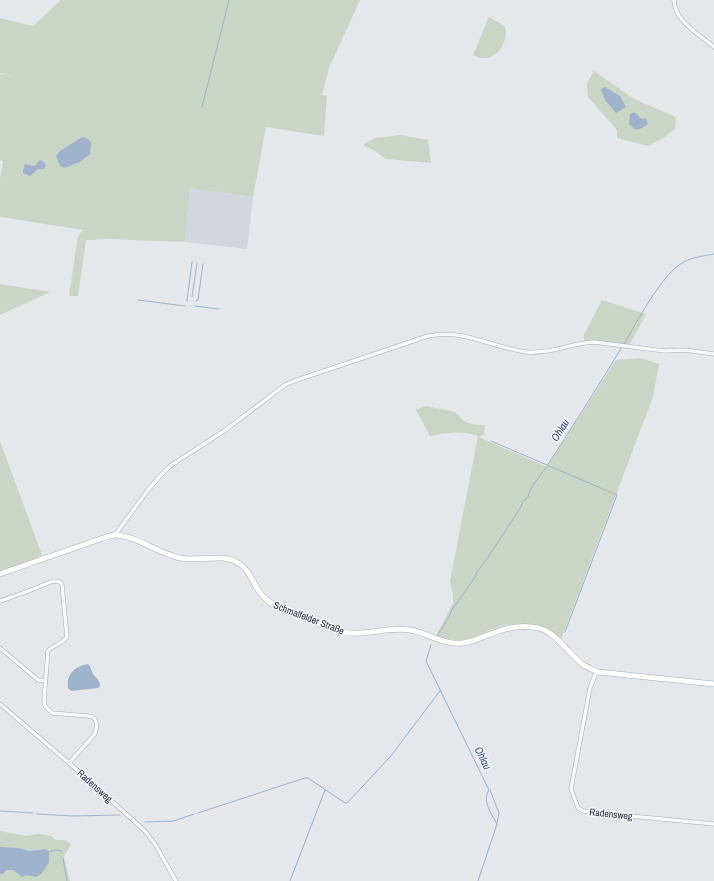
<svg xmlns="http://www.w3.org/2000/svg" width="714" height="881" viewBox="0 0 714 881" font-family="'Archivo Narrow',sans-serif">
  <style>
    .built { fill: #d2d6de }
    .green { fill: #c9d6c5 }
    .water { fill: #9fb4cc }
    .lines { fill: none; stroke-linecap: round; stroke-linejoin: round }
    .stream { stroke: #9fb4cc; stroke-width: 1 }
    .minor-casing { stroke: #a9aeb7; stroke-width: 4.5 }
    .secondary-casing { stroke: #a9aeb7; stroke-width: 6 }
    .minor { stroke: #f7f8fa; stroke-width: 3.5 }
    .secondary { stroke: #fff; stroke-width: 5 }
    .labels { text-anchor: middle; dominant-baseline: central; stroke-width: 3; stroke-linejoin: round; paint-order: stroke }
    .street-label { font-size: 10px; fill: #2b3445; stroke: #f4f6f9 }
    .water-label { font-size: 11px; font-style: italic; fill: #34527a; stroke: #f4f6f9 }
  </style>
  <rect width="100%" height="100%" fill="#e4e7ec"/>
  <path class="built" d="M190 188 253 197 247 249 185 242Z"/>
  <path class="green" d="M61 0H360L329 68 322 95 327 96 324 136 266 127 253 197 190 188 185 242 110 239 86 240 78 296H69L78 236 83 230 1 217 0 216V178L3 161 0 160V74L13 76 0 73V18L33 26Z
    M489 17 505 26C509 40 498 60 482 58 479 58 475 56 473 55Z
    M594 71 634 99 676 117 675 129 663 138 648 146 617 138V130L588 97 587 83Z
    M400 135 428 140 431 163 386 159 375 151 363 145 375 138Z
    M0 284 50 292 0 315Z
    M602 300 646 314 629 346 584 342V335Z
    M641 358 659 364 653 397 561 640C543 620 516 621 492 629 484 633 475 638 467 640 456 641 447 639 436 636L453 603V594L450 581 478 436C458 430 450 433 430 436L416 410 426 406 455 412C465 424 469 424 485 425L484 435 479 437 547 467 616 360Z
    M0 441 42 555 25 564 0 573Z
    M0 831 26 836 38 834 51 836 56 840H65L71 844 64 857 70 881H0V874H3L7 870H13L18 873 36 877 49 863 46 849 29 851 19 848 0 847Z"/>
  <path class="water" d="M605 87 620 96 626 107 616 113 605 100 601 89Z
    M634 112 642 119 646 118 648 124 642 128 636 130 629 124 630 114Z
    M82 137 88 139 91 143 90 154 80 162 64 168 60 166 56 156 60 151Z
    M40 160 44 162 46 165 44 169H38L30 176 23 173V171L25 164 35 166Z
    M88 664C91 667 91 670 93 674 96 678 100 680 100 686L98 688 71 691 68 688C66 674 75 666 88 664Z
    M0 847 19 848 29 851 46 849 49 852V863L41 874 36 877 26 875 22 877 13 870H7L3 874H0Z"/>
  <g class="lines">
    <path class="stream" d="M202 107 229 0
      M192 297 197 263
      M138 300 185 306
      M187 301 192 262
      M196 301 198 300 203 264
      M195 306 219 309
      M624 344C637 322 662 273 684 262 693 257 704 256 714 254
      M491 441 617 495 565 632
      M437 636 449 617 451 611 476 576 477 572 489 556 521 507 522 502 528 497C528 490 541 475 545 469 571 429 597 388 622 347
      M431 645 426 661 489 790C482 801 491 813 497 824L478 881
      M490 790 499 813 497 823
      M0 811 33 813
      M198 813 305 778H308L345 803H347L390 757 440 691
      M37 814 73 816 120 815
      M145 822 174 821 194 814
      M56 850 61 851 62 853
      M49 852 55 850
      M63 858 67 881
      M290 881 325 790"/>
    <g class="minor-casing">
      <path id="minor" d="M674 0C674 21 700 35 714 47
        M115 535 148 490 160 476 170 466 224 431 285 385 294 381 428 336C462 328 493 348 527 352 551 354 571 343 594 342L665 351 685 350 714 354
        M0 601 26 592 53 581 60 582 62 585 67 637C62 644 53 645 48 651L44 700 45 706 52 713 88 716 93 717C98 721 97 730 94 735L69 763
        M0 648 38 680 45 681
        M598 672 595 675 590 688 571 789 578 808 583 811 589 812 714 824
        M0 704 69 763 144 830 155 844 176 881"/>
    </g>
    <g class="secondary-casing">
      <path id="secondary" d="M0 574 103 538C107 537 111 535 115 535 135 535 159 554 180 558 199 562 223 552 240 564 251 571 253 586 262 595 274 609 293 614 310 620 319 624 328 628 338 631 362 638 386 626 410 630 428 633 443 645 462 643 471 643 480 638 488 635 504 628 520 624 538 628 556 632 567 652 582 664 586 667 592 669 598 672L714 684"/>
    </g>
    <use href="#minor" class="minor"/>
    <use href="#secondary" class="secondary"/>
  </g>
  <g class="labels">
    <g class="street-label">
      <text transform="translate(309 618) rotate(21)">Schmalfelder Straße</text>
      <text transform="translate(95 786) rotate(42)">Radensweg</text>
      <text transform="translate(611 814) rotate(6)">Radensweg</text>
    </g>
    <g class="water-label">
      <text transform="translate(560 430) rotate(-58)">Ohlau</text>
      <text transform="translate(483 758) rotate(64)">Ohlau</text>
    </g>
  </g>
</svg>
